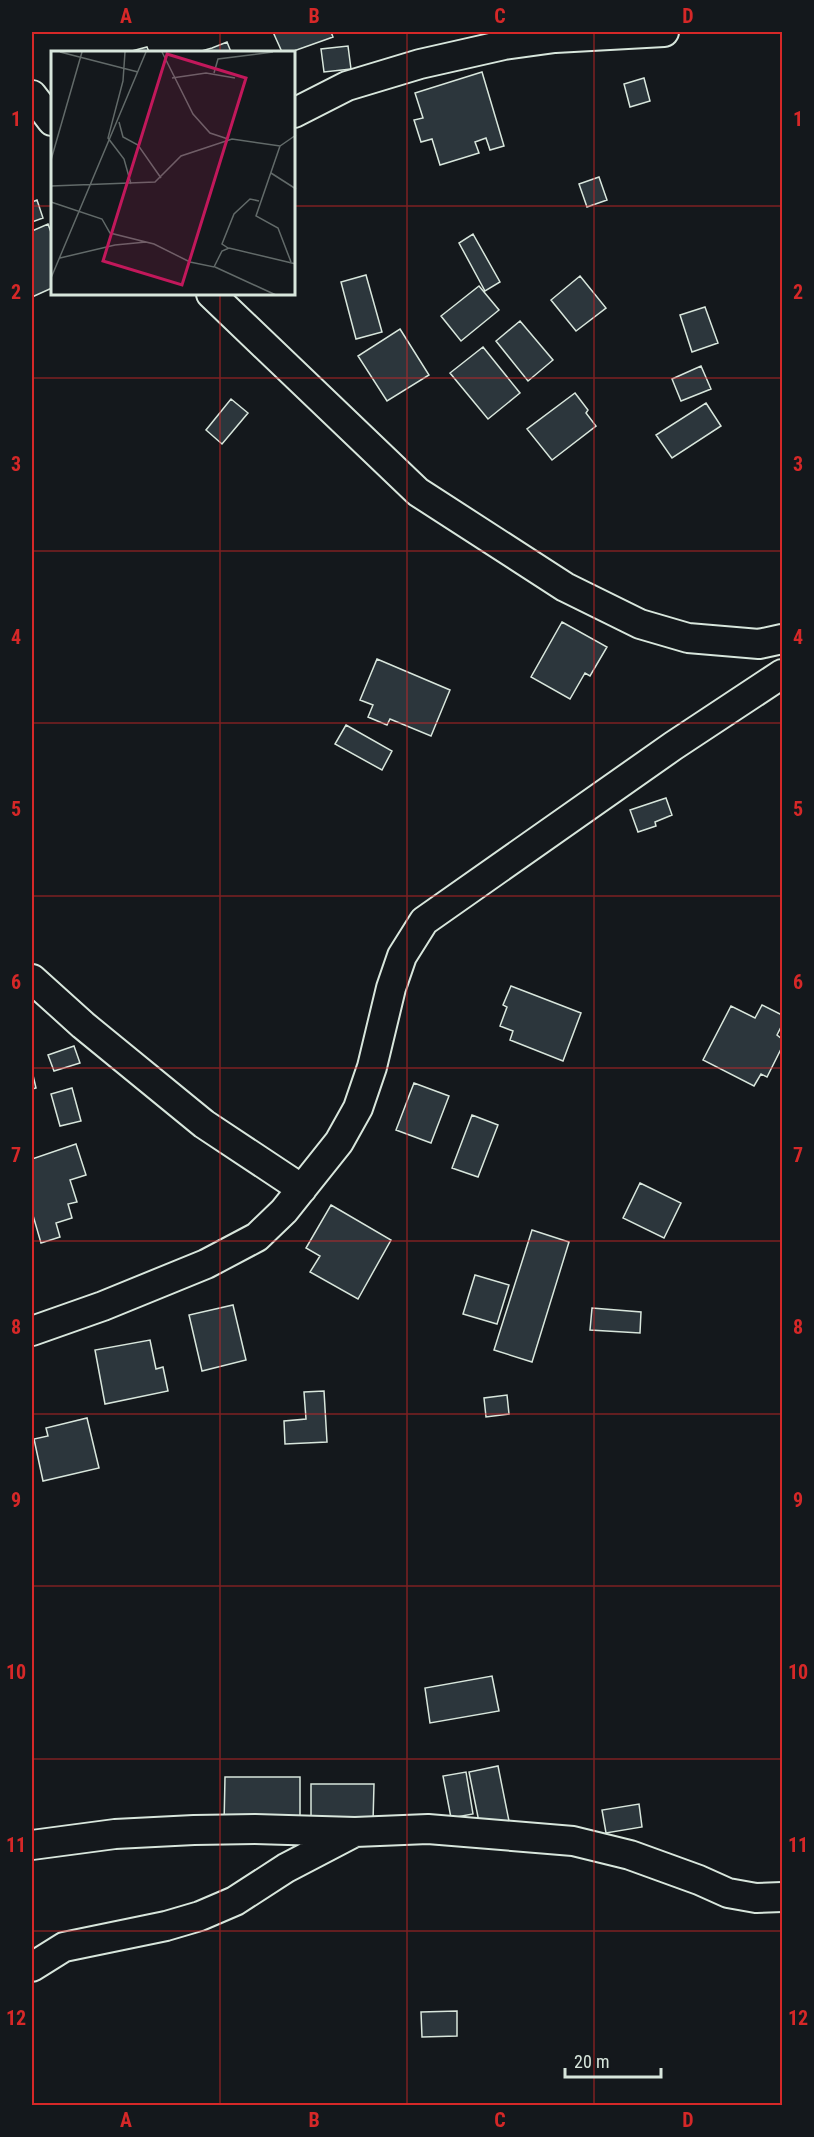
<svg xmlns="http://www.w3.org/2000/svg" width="814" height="2137" viewBox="0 0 814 2137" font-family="'Roboto Condensed',sans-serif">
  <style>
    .building { fill: #2c363c; stroke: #d8e6dc; stroke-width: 1.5 }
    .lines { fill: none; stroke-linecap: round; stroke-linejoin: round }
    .street-casing { stroke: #d8e6dc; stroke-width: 32 }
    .street { stroke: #14181c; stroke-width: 28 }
    .grid { fill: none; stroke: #d62828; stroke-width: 1.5; stroke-opacity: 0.55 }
    .inset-road { fill: none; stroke: #626a69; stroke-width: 1.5 }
    .view { fill: #c2185b; fill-opacity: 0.15; stroke: #c2185b; stroke-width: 3 }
    .inset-edge { fill: none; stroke: #d8e6dc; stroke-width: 3 }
    .neatline { fill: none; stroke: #d62828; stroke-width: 2 }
    .grid-label { font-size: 20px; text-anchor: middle; font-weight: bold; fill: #d62828 }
  </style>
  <rect width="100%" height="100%" fill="#14181c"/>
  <path class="building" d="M273 32H331L333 37 291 52H282Z
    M227 42 231 52H198L212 48Z
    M348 46 351 69 324 72 321 49Z
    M147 47 149 52H128Z
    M482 72 504 146 490 150 486 138 475 142 479 153 440 165 432 139 421 142 414 120 423 118 415 93Z
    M644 78 650 101 630 107 624 84Z
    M599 177 607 200 587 207 579 184Z
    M37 200 43 218 32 222V202Z
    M48 224 52 235V288L32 297V231Z
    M473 234 500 282 485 291 459 243Z
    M366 275 382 332 356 339 341 282Z
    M580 276 606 308 576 331 551 300Z
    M479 286 499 310 461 341 441 316Z
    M705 307 718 343 692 352 680 315Z
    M520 321 553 360 528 381 496 341Z
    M400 329 429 375 387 401 358 356Z
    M483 347 520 393 488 419 450 373Z
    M701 366 711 389 681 401 672 379Z
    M575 393 588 410 586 413 596 426 552 460 527 429Z
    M231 399 248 413 222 444 206 430Z
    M706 403 721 426 672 458 656 435Z
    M562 622 607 647 590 676 585 673 570 699 531 677Z
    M377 659 450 690 431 736 390 719 387 725 368 717 373 705 360 700Z
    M346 725 392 751 382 770 335 744Z
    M666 798 672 815 655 822 656 826 638 832 630 810Z
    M511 986 581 1013 563 1061 510 1040 513 1031 500 1026 507 1007 503 1005Z
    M762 1005 782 1015V1025L777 1035 782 1039V1047L767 1077 761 1074 754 1086 703 1060 731 1006 755 1018Z
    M74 1046 80 1063 54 1071 48 1055Z
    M32 1071 36 1088 32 1089Z
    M414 1083 449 1096 431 1143 396 1130Z
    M72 1088 81 1121 60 1126 51 1094Z
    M472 1115 498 1125 478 1177 452 1168Z
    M76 1144 86 1175 70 1180 77 1202 68 1204 72 1218 56 1223 60 1237 41 1243 32 1212V1159Z
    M640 1183 681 1203 664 1238 623 1218Z
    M331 1205 391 1240 358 1299 310 1272 320 1256 306 1248Z
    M532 1230 569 1242 532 1362 494 1350Z
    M475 1275 509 1285 497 1324 463 1314Z
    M233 1305 246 1360 202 1371 189 1315Z
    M592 1308 641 1312 640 1333 590 1330Z
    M150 1340 156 1369 163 1367 168 1391 105 1404 95 1350Z
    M324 1391 327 1442 285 1444 284 1421 306 1419 304 1392Z
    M507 1395 509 1414 486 1417 484 1398Z
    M87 1418 99 1468 43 1481 34 1439 48 1436 46 1428Z
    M492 1676 499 1711 430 1723 425 1688Z
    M498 1766 510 1826 481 1832 469 1772Z
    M466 1772 473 1814 451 1818 443 1776Z
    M225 1777H300V1825H224Z
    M311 1784H374L373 1822 311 1821Z
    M639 1804 642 1827 606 1833 602 1810Z
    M457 2011V2036L422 2037 421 2012Z"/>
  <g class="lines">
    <g class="street-casing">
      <path id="street" d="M32 95 52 121
        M294 113 347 86 420 64 504 45 555 38 664 32
        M211 294 418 492 565 587 640 624 688 638 759 644 782 639
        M32 979 83 1025 204 1124 302 1189
        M32 1331 103 1306 206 1264 257 1237 284 1211 339 1142 358 1108 372 1067 391 988 402 956 424 921 673 746 782 674
        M32 1845 115 1834 194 1830 255 1829 355 1832 428 1829 573 1841 630 1855 699 1880 728 1893 756 1898 782 1897
        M32 1967 64 1947 166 1926 200 1916 235 1901 286 1868 353 1833"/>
    </g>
    <use href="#street" class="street"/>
  </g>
  <path class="grid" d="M220 32V52M407 32V2106M594 32V2106M32 206H52M294 206H782M220 294V2106M32 378H782M32 551H782M32 723H782M32 896H782M32 1068H782M32 1241H782M32 1414H782M32 1586H782M32 1759H782M32 1931H782"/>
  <g transform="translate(51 51)">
    <rect width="244" height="244" fill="#14181c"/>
    <path class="inset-road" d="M9 1 87 21M74 1 72 30 57 87 73 108 80 133M111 1 142 63 159 82 177 88M163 22 167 8 222 1M121 27 155 22 184 27M68 71 72 86 87 94 110 127M229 95 205 165 227 177 240 211M0 109 31 1M220 122 245 138M0 135 104 131 130 105 181 88 229 95 245 84M0 151 51 168 59 182 103 193 139 211 163 216 171 200 178 197 245 213M177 197 171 193 183 163 199 148 208 150M9 207 64 194 95 191M164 216 225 244M0 227 95 1"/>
    <path class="view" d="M116 3 195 27 131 234 52 210Z"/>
    <rect width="244" height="244" class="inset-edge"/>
  </g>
  <rect width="814" height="2137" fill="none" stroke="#14181c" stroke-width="66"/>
  <path d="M565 2068v9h96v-9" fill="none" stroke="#d8e6dc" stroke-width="3"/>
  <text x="574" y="2068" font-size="18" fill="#d8e6dc" stroke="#14181c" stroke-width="4.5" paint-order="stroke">20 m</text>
  <rect x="33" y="33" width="748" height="2071" class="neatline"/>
  <g class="grid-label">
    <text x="126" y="23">A</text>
    <text x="314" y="23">B</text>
    <text x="500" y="23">C</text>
    <text x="688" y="23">D</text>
    <text x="16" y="126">1</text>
    <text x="798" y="126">1</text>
    <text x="16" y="299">2</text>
    <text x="798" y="299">2</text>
    <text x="16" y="471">3</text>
    <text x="798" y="471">3</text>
    <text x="16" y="644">4</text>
    <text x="798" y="644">4</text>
    <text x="16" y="816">5</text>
    <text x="798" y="816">5</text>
    <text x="16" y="989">6</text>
    <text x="798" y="989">6</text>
    <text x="16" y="1162">7</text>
    <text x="798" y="1162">7</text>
    <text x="16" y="1334">8</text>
    <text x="798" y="1334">8</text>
    <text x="16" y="1507">9</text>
    <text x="798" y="1507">9</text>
    <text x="16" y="1679">10</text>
    <text x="798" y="1679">10</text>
    <text x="16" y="1852">11</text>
    <text x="798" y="1852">11</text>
    <text x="16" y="2025">12</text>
    <text x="798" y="2025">12</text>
    <text x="126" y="2127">A</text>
    <text x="314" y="2127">B</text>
    <text x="500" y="2127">C</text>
    <text x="688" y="2127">D</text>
  </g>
</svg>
